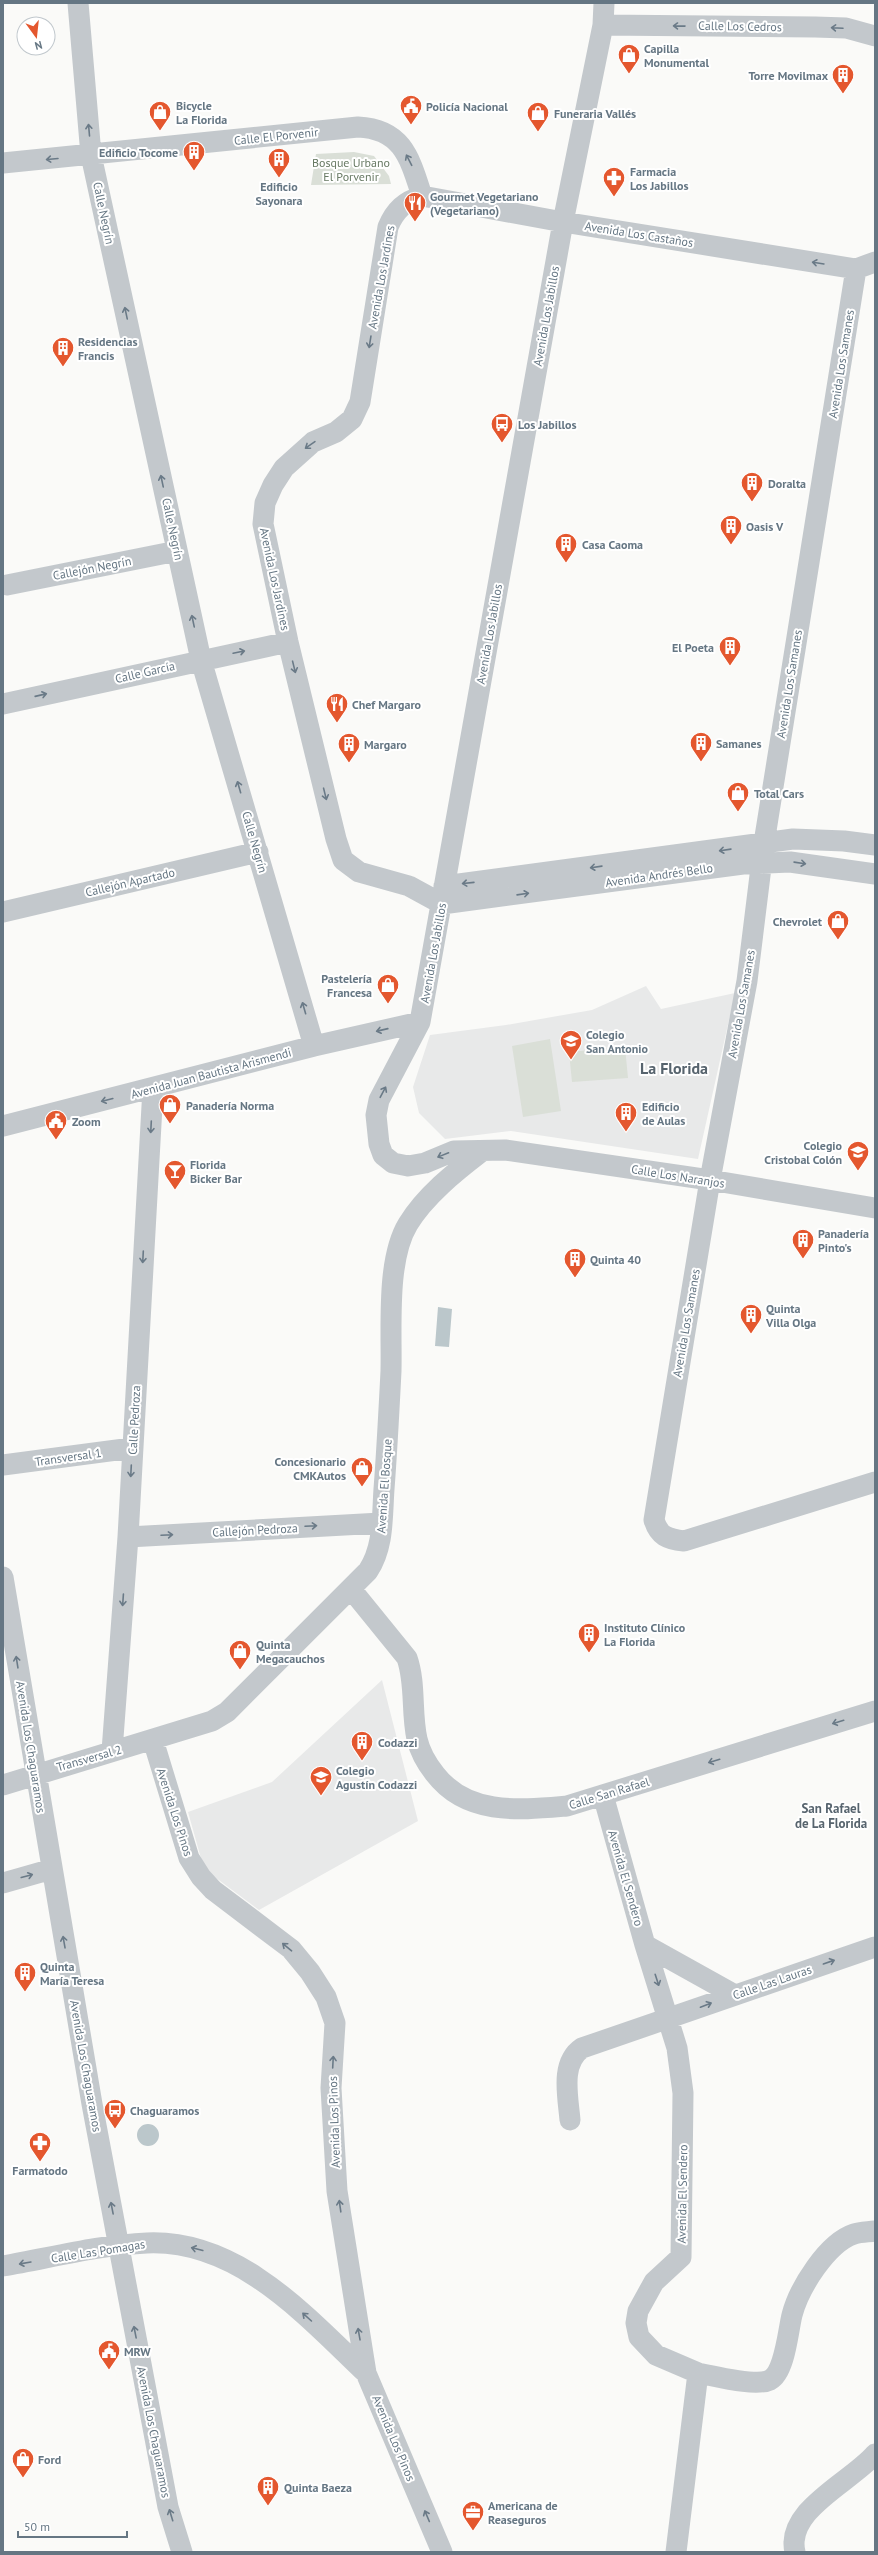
<svg xmlns="http://www.w3.org/2000/svg" width="878" height="2555" viewBox="0 0 878 2555" font-family="'PT Sans',sans-serif">
  <style>
    .built { fill: #e8e9e9 }
    .green { fill: #dadfd7 }
    .water { fill: #bbc7cb }
    .lines { fill: none; stroke-linecap: round; stroke-linejoin: round }
    .minor { stroke: #c3c8cc; stroke-width: 21 }
    .oneway { stroke: #6a7a87 }
    .labels { text-anchor: middle; dominant-baseline: central; stroke-width: 4; stroke-linejoin: round; paint-order: stroke }
    .street-label { font-size: 12px; fill: #657683; stroke: #fff }
    .poi-label { font-size: 12px; font-weight: bold; fill: #657683; stroke: #fff; text-anchor: start }
    .park-label { font-size: 12px; fill: #687a64; stroke: #fff }
    .neighbourhood-label { font-size: 13px; font-weight: bold; fill: #57646e; stroke: #fff }
    .district-label { font-size: 16px; font-weight: bold; fill: #57646e; stroke: #fff }
  </style>
  <rect width="100%" height="100%" fill="#fafaf8"/>
  <path class="built" d="M646 986 661 1009 735 993 698 1159 511 1131 445 1139 419 1113 413 1087 430 1035 506 1025 592 1010Z
    M382 1680 418 1821 259 1910 204 1869 188 1812 272 1782Z"/>
  <path class="green" d="M354 152 374 156 389 176 391 184 311 185 316 154Z
    M550 1039 561 1111 523 1117 512 1046Z
    M625 1047 628 1078 572 1082 569 1052Z"/>
  <path class="water" d="M438 1307 452 1309 449 1347 435 1346Z
    M137 2135a11 11 0 1 1 22 0a11 11 0 1 1-22 0Z"/>
  <g class="lines">
    <path class="minor" d="M78 3 91 155 201 660 314 1046
      M604 3 603 25 563 222 420 1022 379 1100 376 1115 379 1144 383 1155 393 1163 408 1166 425 1163 454 1151 505 1150 710 1180 875 1208
      M603 25 815 27 846 28 875 36
      M3 163 358 127C403 129 410 159 422 196
      M875 262 856 269 764 843 747 981 710 1180 654 1520C659 1536 667 1539 684 1541L875 1482
      M7 585 177 551
      M3 704 288 642
      M444 886 793 839 844 841 875 845
      M442 904 409 886 359 872 343 860 336 839 288 642 263 524 265 503 273 485 284 468 313 442 336 432 352 419 360 402 388 227C395 210 405 201 422 196L563 222 856 269
      M442 904 743 864 790 862 875 874
      M3 912 258 852
      M3 1126 314 1046 420 1022
      M3 1465 132 1448
      M128 1537 381 1523
      M3 1577 92 2104 168 2507 182 2552
      M351 1589 407 1658C416 1684 411 1712 417 1739 420 1752 427 1764 435 1774 467 1816 520 1810 567 1806L875 1711
      M153 1740 189 1858 201 1877 213 1890 291 1949 310 1972 326 1997 335 2023 331 2088 337 2191 366 2373 442 2552
      M112 1751 128 1537 153 1088
      M3 1785 212 1721 227 1712 368 1571C384 1547 382 1517 384 1489 387 1450 389 1410 391 1371 392 1329 386 1260 408 1224 425 1196 455 1172 481 1152
      M603 1795 645 1945 677 2048 683 2093 681 2257 654 2282 638 2311 636 2323 639 2337 656 2355 698 2373 676 2552
      M3 1883 52 1869
      M645 1945 733 1994
      M570 2120C568 2096 560 2063 582 2048L875 1947
      M3 2266C50 2258 99 2245 147 2243 238 2239 306 2316 366 2373
      M698 2373C715 2376 756 2387 770 2380 785 2372 788 2331 792 2315 799 2288 827 2243 854 2234 860 2232 868 2232 875 2231
      M795 2552C785 2510 851 2482 875 2454"/>
  </g>
  <defs><path id="oneway-shaft" d="M-6 0H5M1.5-3L5.5 0L1.5 3" fill="none" stroke-width="1.6" stroke-linecap="round" stroke-linejoin="round"/></defs>
  <g class="oneway">
    <use href="#oneway-shaft" transform="translate(679 26) rotate(-179)"/>
    <use href="#oneway-shaft" transform="translate(837 28) rotate(-177)"/>
    <use href="#oneway-shaft" transform="translate(89 130) rotate(-95)"/>
    <use href="#oneway-shaft" transform="translate(52 159) rotate(175)"/>
    <use href="#oneway-shaft" transform="translate(409 160) rotate(-117)"/>
    <use href="#oneway-shaft" transform="translate(818 263) rotate(-171)"/>
    <use href="#oneway-shaft" transform="translate(126 313) rotate(-102)"/>
    <use href="#oneway-shaft" transform="translate(370 342) rotate(99)"/>
    <use href="#oneway-shaft" transform="translate(310 445) rotate(145)"/>
    <use href="#oneway-shaft" transform="translate(162 481) rotate(-102)"/>
    <use href="#oneway-shaft" transform="translate(193 621) rotate(-102)"/>
    <use href="#oneway-shaft" transform="translate(239 652) rotate(-12)"/>
    <use href="#oneway-shaft" transform="translate(294 667) rotate(76)"/>
    <use href="#oneway-shaft" transform="translate(41 695) rotate(-13)"/>
    <use href="#oneway-shaft" transform="translate(239 787) rotate(-106)"/>
    <use href="#oneway-shaft" transform="translate(325 794) rotate(76)"/>
    <use href="#oneway-shaft" transform="translate(725 850) rotate(172)"/>
    <use href="#oneway-shaft" transform="translate(800 863) rotate(8)"/>
    <use href="#oneway-shaft" transform="translate(596 867) rotate(172)"/>
    <use href="#oneway-shaft" transform="translate(468 883) rotate(174)"/>
    <use href="#oneway-shaft" transform="translate(523 894) rotate(-8)"/>
    <use href="#oneway-shaft" transform="translate(304 1008) rotate(-106)"/>
    <use href="#oneway-shaft" transform="translate(382 1030) rotate(167)"/>
    <use href="#oneway-shaft" transform="translate(383 1092) rotate(-62)"/>
    <use href="#oneway-shaft" transform="translate(107 1100) rotate(166)"/>
    <use href="#oneway-shaft" transform="translate(151 1127) rotate(93)"/>
    <use href="#oneway-shaft" transform="translate(443 1155) rotate(158)"/>
    <use href="#oneway-shaft" transform="translate(143 1257) rotate(93)"/>
    <use href="#oneway-shaft" transform="translate(131 1471) rotate(93)"/>
    <use href="#oneway-shaft" transform="translate(311 1526) rotate(-3)"/>
    <use href="#oneway-shaft" transform="translate(167 1535) rotate(-3)"/>
    <use href="#oneway-shaft" transform="translate(123 1600) rotate(94)"/>
    <use href="#oneway-shaft" transform="translate(17 1662) rotate(-99)"/>
    <use href="#oneway-shaft" transform="translate(838 1722) rotate(163)"/>
    <use href="#oneway-shaft" transform="translate(714 1761) rotate(163)"/>
    <use href="#oneway-shaft" transform="translate(27 1876) rotate(-15)"/>
    <use href="#oneway-shaft" transform="translate(64 1942) rotate(-100)"/>
    <use href="#oneway-shaft" transform="translate(287 1947) rotate(-140)"/>
    <use href="#oneway-shaft" transform="translate(829 1962) rotate(-19)"/>
    <use href="#oneway-shaft" transform="translate(657 1980) rotate(72)"/>
    <use href="#oneway-shaft" transform="translate(706 2005) rotate(-21)"/>
    <use href="#oneway-shaft" transform="translate(333 2062) rotate(-87)"/>
    <use href="#oneway-shaft" transform="translate(340 2206) rotate(-98)"/>
    <use href="#oneway-shaft" transform="translate(112 2208) rotate(-101)"/>
    <use href="#oneway-shaft" transform="translate(197 2249) rotate(-166)"/>
    <use href="#oneway-shaft" transform="translate(25 2263) rotate(170)"/>
    <use href="#oneway-shaft" transform="translate(307 2317) rotate(-138)"/>
    <use href="#oneway-shaft" transform="translate(135 2332) rotate(-101)"/>
    <use href="#oneway-shaft" transform="translate(359 2334) rotate(-100)"/>
    <use href="#oneway-shaft" transform="translate(171 2515) rotate(-107)"/>
    <use href="#oneway-shaft" transform="translate(427 2516) rotate(-113)"/>
  </g>
  <defs>
    <g id="shop-pin" transform="scale(1.15)"><path d="M0 17L-7.5 6A9.5 9.5 0 1 1 7.5 6Z" fill="#e4572e" stroke="#fff"/><path d="M-5-2.5h2.3a2.7 3.5 0 0 1 5.4 0H5L5.5 6h-11ZM-1.5-2.5h3a1.5 2.3 0 0 0-3 0Z" fill="#fff"/></g>
    <g id="building-pin" transform="scale(1.15)"><path d="M0 17L-7.5 6A9.5 9.5 0 1 1 7.5 6Z" fill="#e4572e" stroke="#fff"/><path d="M-4-6H4V6H1V3H-1V6H-4ZM-2.5-4.3h1.7v1.8h-1.7ZM.8-4.3h1.7v1.8H.8ZM-2.5-1h1.7V.8h-1.7ZM.8-1h1.7V.8H.8Z" fill="#fff"/></g>
    <g id="civic-pin" transform="scale(1.15)"><path d="M0 17L-7.5 6A9.5 9.5 0 1 1 7.5 6Z" fill="#e4572e" stroke="#fff"/><path d="M-.6-6.5H3V-4.5H.6V-3L4-1V1h2V6H-6V1h2V-1L-.6-3ZM-1.2 2.5V6h2.4V2.5Z" fill="#fff"/></g>
    <g id="pharmacy-pin" transform="scale(1.15)"><path d="M0 17L-7.5 6A9.5 9.5 0 1 1 7.5 6Z" fill="#e4572e" stroke="#fff"/><path d="M-2-6h4v4h4v4h-4v4h-4v-4h-4v-4h4Z" fill="#fff"/></g>
    <g id="restaurant-pin" transform="scale(1.15)"><path d="M0 17L-7.5 6A9.5 9.5 0 1 1 7.5 6Z" fill="#e4572e" stroke="#fff"/><path d="M-5-6h1v4h1v-4h1v4h1v-4h1v5L-1.5 .5V6h-2V.5L-5-1ZM5-6V6H3V1.5H1.5Q1.5-4 5-6Z" fill="#fff"/></g>
    <g id="bus-pin" transform="scale(1.15)"><path d="M0 17L-7.5 6A9.5 9.5 0 1 1 7.5 6Z" fill="#e4572e" stroke="#fff"/><path d="M-5-6H5V4H4V6H2V4H-2V6H-4V4H-5ZM-3.5-4V0h7V-4ZM-3.5 1.2v1.5H-2V1.2ZM2 1.2v1.5H3.5V1.2Z" fill="#fff"/></g>
    <g id="school-pin" transform="scale(1.15)"><path d="M0 17L-7.5 6A9.5 9.5 0 1 1 7.5 6Z" fill="#e4572e" stroke="#fff"/><path d="M0-5L7-2L0 1L-7-2ZM-4 1L0 2.5L4 1V4Q0 6-4 4Z" fill="#fff"/></g>
    <g id="bar-pin" transform="scale(1.15)"><path d="M0 17L-7.5 6A9.5 9.5 0 1 1 7.5 6Z" fill="#e4572e" stroke="#fff"/><path d="M-6-5H6L.8 .8V4.5H3.5V6h-7V4.5H-.8V.8Z" fill="#fff"/></g>
    <g id="office-pin" transform="scale(1.15)"><path d="M0 17L-7.5 6A9.5 9.5 0 1 1 7.5 6Z" fill="#e4572e" stroke="#fff"/><path d="M-6-3h4V-5.5h4V-3h4V5H-6ZM-1-4.5V-3h2v-1.5ZM-6 0V1H6V0Z" fill="#fff"/></g>
  </defs>
  <g fill-rule="evenodd">
    <use href="#shop-pin" x="629" y="55"/>
    <use href="#building-pin" x="843" y="75"/>
    <use href="#civic-pin" x="411" y="106"/>
    <use href="#shop-pin" x="160" y="112"/>
    <use href="#shop-pin" x="538" y="113"/>
    <use href="#building-pin" x="194" y="152"/>
    <use href="#building-pin" x="279" y="159"/>
    <use href="#pharmacy-pin" x="614" y="178"/>
    <use href="#restaurant-pin" x="415" y="203"/>
    <use href="#building-pin" x="63" y="348"/>
    <use href="#bus-pin" x="502" y="424"/>
    <use href="#building-pin" x="752" y="483"/>
    <use href="#building-pin" x="731" y="526"/>
    <use href="#building-pin" x="566" y="544"/>
    <use href="#building-pin" x="730" y="647"/>
    <use href="#restaurant-pin" x="337" y="704"/>
    <use href="#building-pin" x="701" y="743"/>
    <use href="#building-pin" x="349" y="744"/>
    <use href="#shop-pin" x="738" y="793"/>
    <use href="#shop-pin" x="838" y="921"/>
    <use href="#shop-pin" x="388" y="985"/>
    <use href="#school-pin" x="571" y="1041"/>
    <use href="#shop-pin" x="170" y="1105"/>
    <use href="#building-pin" x="626" y="1113"/>
    <use href="#civic-pin" x="56" y="1121"/>
    <use href="#school-pin" x="858" y="1152"/>
    <use href="#bar-pin" x="175" y="1171"/>
    <use href="#building-pin" x="803" y="1240"/>
    <use href="#building-pin" x="575" y="1259"/>
    <use href="#building-pin" x="751" y="1315"/>
    <use href="#shop-pin" x="362" y="1468"/>
    <use href="#building-pin" x="589" y="1634"/>
    <use href="#shop-pin" x="240" y="1651"/>
    <use href="#building-pin" x="362" y="1742"/>
    <use href="#school-pin" x="321" y="1777"/>
    <use href="#building-pin" x="25" y="1973"/>
    <use href="#bus-pin" x="115" y="2110"/>
    <use href="#pharmacy-pin" x="40" y="2143"/>
    <use href="#civic-pin" x="109" y="2351"/>
    <use href="#shop-pin" x="23" y="2459"/>
    <use href="#building-pin" x="268" y="2487"/>
    <use href="#office-pin" x="473" y="2512"/>
  </g>
  <g class="labels">
    <g class="street-label">
      <text transform="translate(740 26) rotate(1)">Calle Los Cedros</text>
      <text transform="translate(276 136) rotate(-6)">Calle El Porvenir</text>
      <text transform="translate(104 213) rotate(78)">Calle Negrín</text>
      <text transform="translate(639 234) rotate(9)">Avenida Los Castaños</text>
      <text transform="translate(381 277) rotate(-80)">Avenida Los Jardines</text>
      <text transform="translate(546 316) rotate(-80)">Avenida Los Jabillos</text>
      <text transform="translate(841 364) rotate(-81)">Avenida Los Samanes</text>
      <text transform="translate(173 529) rotate(78)">Calle Negrín</text>
      <text transform="translate(92 568) rotate(-11)">Callejón Negrín</text>
      <text transform="translate(275 579) rotate(78)">Avenida Los Jardines</text>
      <text transform="translate(489 634) rotate(-80)">Avenida Los Jabillos</text>
      <text transform="translate(145 672) rotate(-13)">Calle García</text>
      <text transform="translate(789 684) rotate(-81)">Avenida Los Samanes</text>
      <text transform="translate(255 842) rotate(74)">Calle Negrín</text>
      <text transform="translate(659 875) rotate(-8)">Avenida Andrés Bello</text>
      <text transform="translate(130 882) rotate(-13)">Callejón Apartado</text>
      <text transform="translate(433 953) rotate(-80)">Avenida Los Jabillos</text>
      <text transform="translate(741 1004) rotate(-80)">Avenida Los Samanes</text>
      <text transform="translate(211 1073) rotate(-15)">Avenida Juan Bautista Arismendi</text>
      <text transform="translate(678 1176) rotate(9)">Calle Los Naranjos</text>
      <text transform="translate(686 1323) rotate(-80)">Avenida Los Samanes</text>
      <text transform="translate(134 1420) rotate(-87)">Calle Pedroza</text>
      <text transform="translate(68 1457) rotate(-8)">Transversal 1</text>
      <text transform="translate(384 1486) rotate(-86)">Avenida El Bosque</text>
      <text transform="translate(255 1530) rotate(-3)">Callejón Pedroza</text>
      <text transform="translate(31 1747) rotate(81)">Avenida Los Chaguaramos</text>
      <text transform="translate(89 1758) rotate(-16)">Transversal 2</text>
      <text transform="translate(609 1793) rotate(-17)">Calle San Rafael</text>
      <text transform="translate(175 1812) rotate(72)">Avenida Los Pinos</text>
      <text transform="translate(626 1878) rotate(74)">Avenida El Sendero</text>
      <text transform="translate(772 1982) rotate(-19)">Calle Las Lauras</text>
      <text transform="translate(86 2066) rotate(80)">Avenida Los Chaguaramos</text>
      <text transform="translate(334 2122) rotate(-92)">Avenida Los Pinos</text>
      <text transform="translate(682 2194) rotate(-89)">Avenida El Sendero</text>
      <text transform="translate(98 2251) rotate(-9)">Calle Las Pomagas</text>
      <text transform="translate(154 2432) rotate(79)">Avenida Los Chaguaramos</text>
      <text transform="translate(394 2438) rotate(67)">Avenida Los Pinos</text>
    </g>
    <g class="poi-label">
      <text x="644" y="48">Capilla<tspan x="644" dy="14">Monumental</tspan></text>
      <text x="828" y="75" text-anchor="end">Torre Movilmax</text>
      <text x="176" y="105">Bicycle<tspan x="176" dy="14">La Florida</tspan></text>
      <text x="426" y="106">Policía Nacional</text>
      <text x="554" y="113">Funeraria Vallés</text>
      <text x="178" y="152" text-anchor="end">Edificio Tocome</text>
      <text x="630" y="171">Farmacia<tspan x="630" dy="14">Los Jabillos</tspan></text>
      <text x="279" y="186" text-anchor="middle">Edificio<tspan x="279" dy="14">Sayonara</tspan></text>
      <text x="430" y="196">Gourmet Vegetariano<tspan x="430" dy="14">(Vegetariano)</tspan></text>
      <text x="78" y="341">Residencias<tspan x="78" dy="14">Francis</tspan></text>
      <text x="518" y="424">Los Jabillos</text>
      <text x="768" y="483">Doralta</text>
      <text x="746" y="526">Oasis V</text>
      <text x="582" y="544">Casa Caoma</text>
      <text x="714" y="647" text-anchor="end">El Poeta</text>
      <text x="352" y="704">Chef Margaro</text>
      <text x="716" y="743">Samanes</text>
      <text x="364" y="744">Margaro</text>
      <text x="754" y="793">Total Cars</text>
      <text x="822" y="921" text-anchor="end">Chevrolet</text>
      <text x="372" y="978" text-anchor="end">Pastelería<tspan x="372" dy="14">Francesa</tspan></text>
      <text x="586" y="1034">Colegio<tspan x="586" dy="14">San Antonio</tspan></text>
      <text x="186" y="1105">Panadería Norma</text>
      <text x="642" y="1106">Edificio<tspan x="642" dy="14">de Aulas</tspan></text>
      <text x="72" y="1121">Zoom</text>
      <text x="842" y="1145" text-anchor="end">Colegio<tspan x="842" dy="14">Cristobal Colón</tspan></text>
      <text x="190" y="1164">Florida<tspan x="190" dy="14">Bicker Bar</tspan></text>
      <text x="818" y="1233">Panadería<tspan x="818" dy="14">Pinto's</tspan></text>
      <text x="590" y="1259">Quinta 40</text>
      <text x="766" y="1308">Quinta<tspan x="766" dy="14">Villa Olga</tspan></text>
      <text x="346" y="1461" text-anchor="end">Concesionario<tspan x="346" dy="14">CMKAutos</tspan></text>
      <text x="604" y="1627">Instituto Clínico<tspan x="604" dy="14">La Florida</tspan></text>
      <text x="256" y="1644">Quinta<tspan x="256" dy="14">Megacauchos</tspan></text>
      <text x="378" y="1742">Codazzi</text>
      <text x="336" y="1770">Colegio<tspan x="336" dy="14">Agustín Codazzi</tspan></text>
      <text x="40" y="1966">Quinta<tspan x="40" dy="14">María Teresa</tspan></text>
      <text x="130" y="2110">Chaguaramos</text>
      <text x="40" y="2170" text-anchor="middle">Farmatodo</text>
      <text x="124" y="2351">MRW</text>
      <text x="38" y="2459">Ford</text>
      <text x="284" y="2487">Quinta Baeza</text>
      <text x="488" y="2505">Americana de<tspan x="488" dy="14">Reaseguros</tspan></text>
    </g>
    <g class="park-label">
      <text x="351" y="162">Bosque Urbano<tspan x="351" dy="14">El Porvenir</tspan></text>
    </g>
    <g class="neighbourhood-label">
      <text x="831" y="1808">San Rafael<tspan x="831" dy="15">de La Florida</tspan></text>
    </g>
    <g class="district-label">
      <text x="674" y="1068">La Florida</text>
    </g>
  </g>
  <rect width="878" height="2555" fill="none" stroke="#657683" stroke-width="8"/>
  <g transform="translate(36 36) rotate(165)"><circle r="19" fill="#ffffff" stroke="#c1c8cd"/>
  <path d="M0-3L7 15L0 10L-7 15Z" fill="#e4572e"/>
  <text y="-6" font-size="11" font-weight="bold" text-anchor="middle" fill="#657683">N</text>
  </g>
  <path d="M18 2531v6h109v-6" fill="none" stroke="#657683" stroke-width="2"/>
  <text x="24" y="2531" font-size="12" fill="#657683" stroke="#ffffff" stroke-width="3" paint-order="stroke">50 m</text>
</svg>
